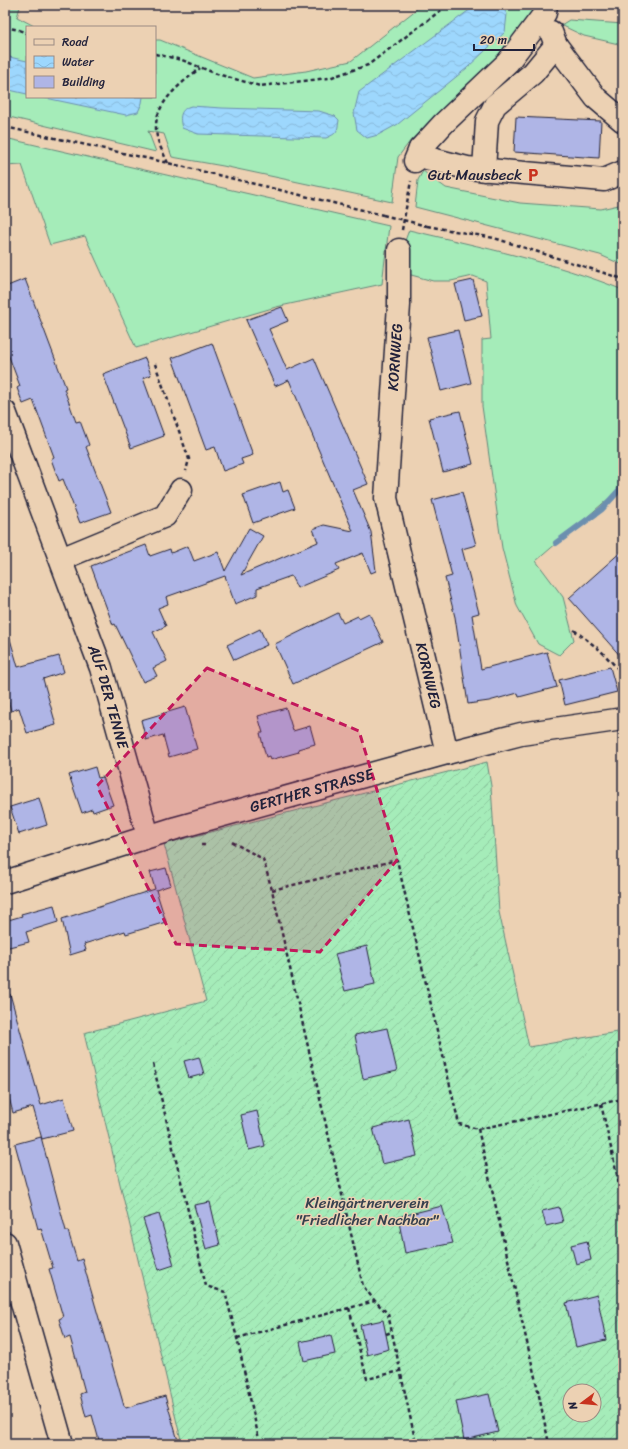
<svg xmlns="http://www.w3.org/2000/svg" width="628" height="1449" viewBox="0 0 628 1449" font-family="Sriracha,sans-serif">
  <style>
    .grass { fill: #a5ecb9; stroke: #64877a }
    .garden { fill: url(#garden-furrows); stroke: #64877a; fill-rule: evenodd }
    .water { fill: url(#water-waves); stroke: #6c8faf }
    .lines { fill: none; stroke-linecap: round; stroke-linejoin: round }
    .stream { stroke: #6c8faf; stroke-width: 6 }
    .building { fill: #afb5e6; stroke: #22223b }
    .minor-casing { stroke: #22223b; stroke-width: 25 }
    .path { stroke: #22223b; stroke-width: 2.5; stroke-dasharray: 4 3; stroke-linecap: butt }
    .minor { stroke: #ecd1b3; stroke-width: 22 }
    .path-bridge { stroke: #22223b; stroke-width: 2.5; stroke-dasharray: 4 3; stroke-linecap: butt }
    .marked { fill: #c2185b; fill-opacity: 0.2; stroke: #c2185b; stroke-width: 3; stroke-dasharray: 8 5; stroke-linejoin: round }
    .labels { text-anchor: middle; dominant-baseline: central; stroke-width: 3; stroke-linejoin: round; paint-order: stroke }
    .poi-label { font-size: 15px; fill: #22223b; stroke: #ecd1b3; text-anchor: end }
    .street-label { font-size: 15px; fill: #22223b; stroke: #ecd1b3 }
    .park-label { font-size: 15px; fill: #36404e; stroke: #ecd1b3 }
  </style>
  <defs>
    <pattern id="garden-furrows" width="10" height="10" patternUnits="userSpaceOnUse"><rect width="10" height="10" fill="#a5ecb9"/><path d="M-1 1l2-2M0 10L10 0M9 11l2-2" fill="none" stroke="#8ecaa0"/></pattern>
    <pattern id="water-waves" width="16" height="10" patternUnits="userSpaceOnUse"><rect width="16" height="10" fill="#9dd7fd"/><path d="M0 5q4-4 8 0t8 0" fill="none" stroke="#87b8da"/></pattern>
  </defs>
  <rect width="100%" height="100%" fill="#ecd1b3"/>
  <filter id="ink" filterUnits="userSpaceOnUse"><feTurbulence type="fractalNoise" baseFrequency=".025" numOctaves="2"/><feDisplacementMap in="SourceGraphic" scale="8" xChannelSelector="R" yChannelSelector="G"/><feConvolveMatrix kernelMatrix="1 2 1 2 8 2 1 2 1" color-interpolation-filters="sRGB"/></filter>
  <g filter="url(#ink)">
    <path class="grass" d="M422 5H538L518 38 467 92 411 140 398 157 392 202 223 166 172 157 164 134 148 131 156 152 5 116V8L20 7 17 17 36 27H27V97H155V40H160L253 78 306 71 351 61Z
      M569 20 623 24V45L584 36 561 25Z
      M5 138 389 226 382 284 276 307 136 348 85 236 50 245 22 165 5 166Z
      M423 171 446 188 520 203 601 209 623 204V265L600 255 415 207 418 180Z
      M409 230C481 247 554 262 623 290V486L536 561 563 597 574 640 559 655 538 644 517 606 502 548 482 406V340L491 339 486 281 473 276 451 281H433L404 273 403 246Z"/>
    <path class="garden" d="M487 762 491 786 499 912 529 1047 623 1031V1444H182L84 1033 206 1001 164 844ZM570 1391H594V1415H570Z"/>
    <path class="water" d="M481 5H501L507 14 505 32 467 68 398 124 378 135 367 138 357 130 354 113 359 92 468 11Z
      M5 56 27 61V94L5 89Z
      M41 97H143L142 103 138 112 126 115Z
      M191 106 222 108 319 111 335 116 339 120C337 132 338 133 326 138L198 134 182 128C179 117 180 109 191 106Z"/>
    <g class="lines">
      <path class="stream" d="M556 543 602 509 623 486"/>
    </g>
    <path class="building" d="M516 117 601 121 599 158 514 152Z
      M25 279 66 388 64 389 76 422 80 421 89 445 86 447 111 512 80 523 63 479 59 481 51 459 54 457 33 400 23 404 17 388 20 386 5 346V287Z
      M473 280 482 316 464 320 455 284Z
      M282 307 288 321 269 329 287 370 314 358 368 484 353 490 371 532 376 571 371 573 363 553 336 564 339 570 297 588 291 576 257 588V595L235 604 225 576 166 597 168 604 158 608 166 626 153 632 167 661 153 668 157 676 143 682 115 624 113 625 91 566 146 545 150 556 170 549 171 553 188 546 194 561 218 552 225 571 249 528 263 536 241 575 318 542 313 529 324 525 353 531 289 380 275 386 246 320Z
      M458 330 471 383 441 391 427 337Z
      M212 343 253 455 241 459 243 464 223 471 215 447 206 450 172 358Z
      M145 358 151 375 143 378 164 436 131 448 103 374Z
      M460 411 473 464 443 472 429 418Z
      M280 482 283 492 288 490 295 508 253 523 243 495Z
      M462 492 476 545 462 549 479 613 472 615 481 669 547 652 557 687 519 697 518 693 489 701 468 704 455 617 445 578 452 576 432 500Z
      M623 550V659L569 598Z
      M338 613 343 623 358 616 359 618 369 613 383 642 293 684 275 644Z
      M260 629 267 645 234 660 227 645Z
      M10 639 18 667 59 656 64 672 43 679 56 725 27 733 19 708 11 711 5 687V640Z
      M610 667 617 692 565 705 559 680Z
      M185 707 197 749 169 757 163 735 146 740 141 720Z
      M286 708 293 731 310 726 315 744 298 749 299 752 270 760 269 756 266 757 260 733H263L258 716Z
      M95 767 98 778 103 777 113 805 93 812 92 809 82 813 69 775Z
      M39 798 47 825 19 834 10 807Z
      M166 868 171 885 156 890 166 922 126 934 125 931 84 944 86 950 70 955 62 919 155 889 150 872Z
      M54 905 58 922 26 932 29 942 5 948V921L22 916 21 914Z
      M367 946 375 984 345 991 335 954Z
      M10 994 41 1105 64 1098 73 1131 42 1139 33 1107 13 1113 5 1082V995Z
      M387 1028 397 1071 363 1079 355 1035Z
      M199 1057 204 1074 189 1078 184 1061Z
      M257 1111 265 1146 249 1150 241 1115Z
      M409 1119 417 1156 382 1164 373 1128Z
      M41 1137 66 1231H68L77 1261 82 1259 124 1406H125L126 1408 165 1396 179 1444H100L92 1415 86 1417 80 1394 85 1392 70 1337 65 1339 59 1319 63 1317 49 1269 53 1268 41 1228 38 1229 15 1144Z
      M210 1202 220 1245 206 1249 194 1205Z
      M442 1206 453 1243 405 1253 398 1217Z
      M559 1207 563 1222 546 1226 542 1211Z
      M159 1214 174 1265 159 1270 143 1219Z
      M587 1241 591 1260 576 1264 571 1245Z
      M597 1295 606 1340 576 1347 566 1303Z
      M383 1320 389 1349 367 1355 360 1325Z
      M331 1335 335 1354 304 1361 300 1342Z
      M489 1394 498 1432 464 1440 456 1401Z"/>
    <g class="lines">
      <g class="minor-casing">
        <g id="minor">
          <path d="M551 32 556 45 596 98 623 121"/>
          <path d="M420 149 427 158 467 168 604 180 623 172"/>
          <path d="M415 161 420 149 443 124 508 62 545 13 546 5"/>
          <path d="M484 170 487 121 495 105 533 73 556 45"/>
          <path id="s1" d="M399 250V305L386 498 447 753"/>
          <path id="s2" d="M5 412 101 668 148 836"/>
          <path d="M61 559 165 516 181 490"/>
          <path id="s3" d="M5 882 176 828 447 753 521 734 623 719"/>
          <path d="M5 1243 62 1444"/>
        </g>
      </g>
      <path class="path" d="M5 27 19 30 27 33
        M155 54 182 60 217 74 260 86 329 78 368 65 448 5
        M5 127 168 163 383 215
        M168 163C163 152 156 141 156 128 155 102 182 83 200 68
        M427 226 494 238 623 279
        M402 230 411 181
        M155 364 189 459 186 471
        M574 630 600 650 623 674
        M232 842 263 859 272 890 363 1286 375 1301 388 1314 416 1444
        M201 845H208
        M272 890 397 860 459 1124 478 1129 623 1099
        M153 1064 206 1286 225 1292 237 1338 260 1444
        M601 1104 623 1201
        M478 1129 537 1386 549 1444
        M349 1308 367 1379 400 1371
        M386 1334 392 1332
        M237 1338 375 1301
        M247 1444 260 1440"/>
      <use href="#minor" class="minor"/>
      <path class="path-bridge" d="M383 215 427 226"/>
    </g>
  </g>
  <path class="marked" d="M207 668 359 731 398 859 320 952 176 944 97 786Z"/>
  <defs>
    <g id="parking-bare" transform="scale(1.08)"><path d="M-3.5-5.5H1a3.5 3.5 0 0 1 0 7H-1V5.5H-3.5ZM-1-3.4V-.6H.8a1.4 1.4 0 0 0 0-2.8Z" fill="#c8321e" stroke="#ecd1b3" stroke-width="2.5" paint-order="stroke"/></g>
  </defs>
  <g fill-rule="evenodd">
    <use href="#parking-bare" x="533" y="175"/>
  </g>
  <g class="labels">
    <g class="poi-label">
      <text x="522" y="175">Gut Mausbeck</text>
    </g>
    <g class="street-label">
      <text transform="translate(395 357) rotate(-86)">KORNWEG</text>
      <text stroke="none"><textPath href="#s1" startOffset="431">KORNWEG</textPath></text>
      <text stroke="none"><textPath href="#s2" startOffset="303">AUF DER TENNE</textPath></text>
      <text stroke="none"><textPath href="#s3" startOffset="320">GERTHER STRASSE</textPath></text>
    </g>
    <g class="park-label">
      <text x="367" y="1203">Kleingärtnerverein<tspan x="367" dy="17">"Friedlicher Nachbar"</tspan></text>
    </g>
  </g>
  <rect width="628" height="1449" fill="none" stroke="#ecd1b3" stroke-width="20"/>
  <rect x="10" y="10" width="608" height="1429" fill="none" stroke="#22223b" stroke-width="1.5" filter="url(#ink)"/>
  <rect x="26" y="26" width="130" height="72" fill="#ecd1b3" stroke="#9b8b83"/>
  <rect x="34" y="39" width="20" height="6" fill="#ecd1b3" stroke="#9b8b83"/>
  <text x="62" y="46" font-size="12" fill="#22223b">Road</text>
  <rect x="34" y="56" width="20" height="12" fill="url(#water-waves)" stroke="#9b8b83"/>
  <text x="62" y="66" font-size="12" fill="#22223b">Water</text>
  <rect x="34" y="76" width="20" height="12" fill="#afb5e6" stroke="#9b8b83"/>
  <text x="62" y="86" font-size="12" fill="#22223b">Building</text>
  <g transform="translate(582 1403) rotate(254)"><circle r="19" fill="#ecd1b3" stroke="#9b8b83"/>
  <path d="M0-3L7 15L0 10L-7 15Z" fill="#c8321e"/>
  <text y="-6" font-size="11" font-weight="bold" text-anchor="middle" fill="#22223b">N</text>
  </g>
  <path d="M474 44v6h60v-6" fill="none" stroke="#22223b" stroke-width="2"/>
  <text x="480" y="44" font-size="12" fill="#22223b" stroke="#ecd1b3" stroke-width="3" paint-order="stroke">20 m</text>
</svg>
